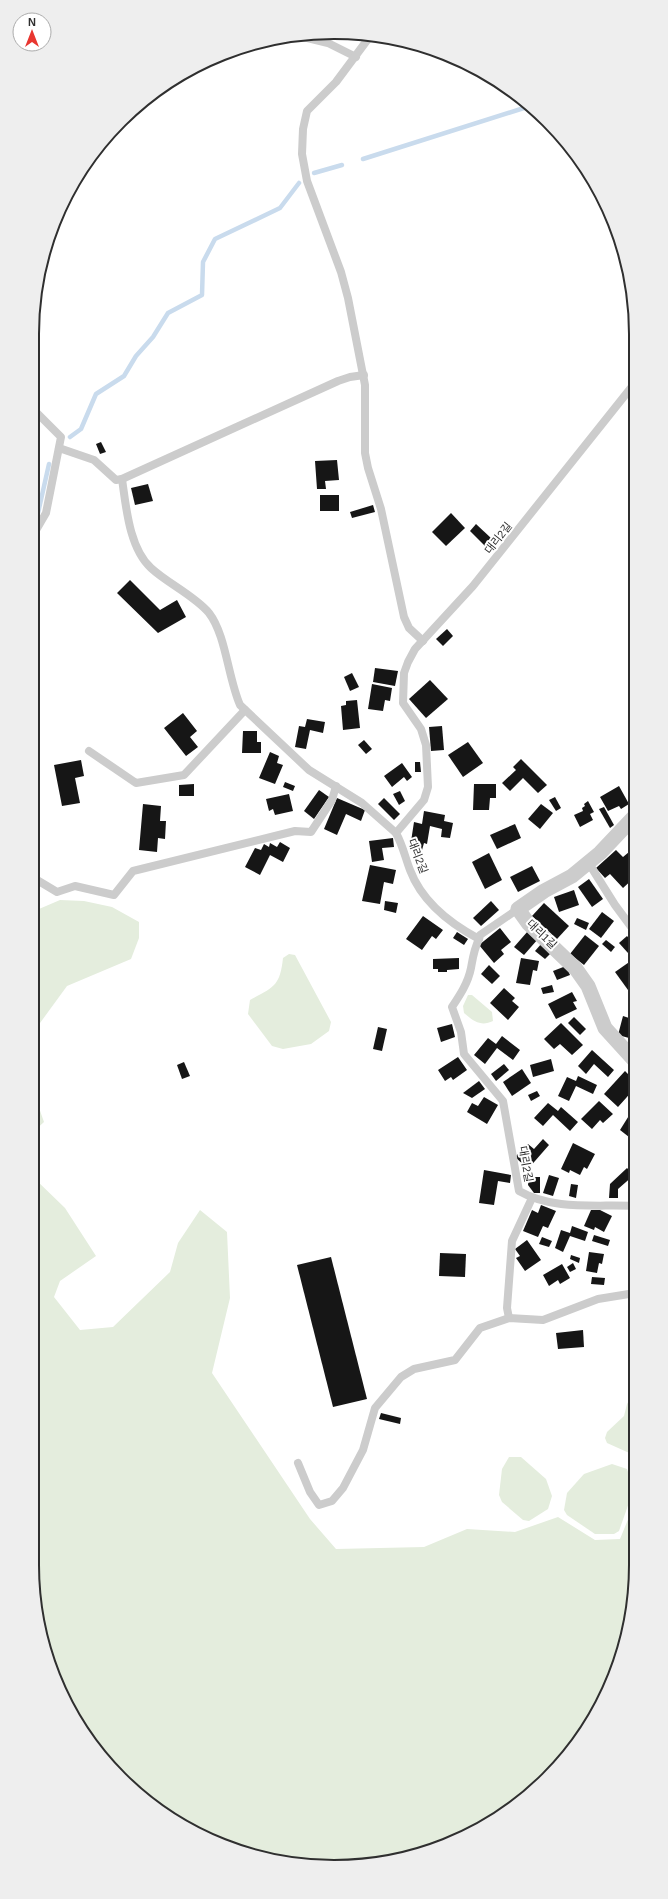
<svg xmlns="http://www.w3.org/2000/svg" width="668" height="1899" viewBox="0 0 668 1899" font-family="Arial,'Noto Sans KR',sans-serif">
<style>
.green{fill:#e4eddd}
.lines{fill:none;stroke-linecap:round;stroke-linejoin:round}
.stream{stroke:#c9dbed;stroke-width:4.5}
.building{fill:#161616}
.service{stroke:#ccc;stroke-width:8}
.minor{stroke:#ccc;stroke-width:15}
.labels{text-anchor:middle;stroke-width:4;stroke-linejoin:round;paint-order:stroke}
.street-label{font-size:11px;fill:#2f2f2f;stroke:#fff}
.rim{fill:none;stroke:#2f2f2f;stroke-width:2}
</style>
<rect width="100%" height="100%" fill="#fff"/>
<g class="green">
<path d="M60,900L84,901L112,907L139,922V938L131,959L67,986L32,1034V912Z"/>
<path d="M289,954L295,955L331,1022L329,1031L311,1044L283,1049L272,1046L248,1014L250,1000C274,987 280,986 283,958Z"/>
<path d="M468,995H472L492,1012L493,1021C481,1027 473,1021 464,1013L463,1006Z"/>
<path d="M32,1088L44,1122L32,1133Z"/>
<path d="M32,1176L65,1208L96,1256L60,1281L54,1297L80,1330L113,1327L170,1272L178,1243L200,1210L227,1232L230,1298L212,1373L310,1519L336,1549L424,1547L467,1529L515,1532L558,1517L595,1540L620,1539L636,1500V1565L626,1643L585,1733L548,1778L502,1816L412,1857L354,1866L295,1864L200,1836L150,1805L107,1764L55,1680L38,1624L32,1565Z"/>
<path d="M636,1393V1456L607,1443L605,1438L607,1432L624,1416L627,1404L633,1394Z"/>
<path d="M509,1457H521L546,1479L552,1496L548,1509L529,1521L523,1520L502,1502L499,1495L502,1469Z"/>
<path d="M612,1464L627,1469L631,1481V1497L619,1531L614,1534H595L567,1515L564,1510L567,1493L584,1474Z"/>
</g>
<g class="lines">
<g class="stream">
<path d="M363,159L527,107"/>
<path d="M314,173L342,165"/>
<path d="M70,437L81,429L96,394L124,376L136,356L153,337L168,313L202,295L203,262L215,239L280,208L299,183"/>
<path d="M32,524L38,513L49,464"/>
</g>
</g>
<g class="building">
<path d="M101,442L106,452L100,454L96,444Z"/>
<path d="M337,460L339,480L325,481L326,489H317L315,461Z"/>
<path d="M148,484L153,501L135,505L131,488Z"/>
<rect x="320" y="495" width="19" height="16"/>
<path d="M373,505L375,512L352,518L350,512Z"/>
<path d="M451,513L465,528L446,546L432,532Z"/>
<path d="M476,524L492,539L485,546L470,531Z"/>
<path d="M130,580L160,610L177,600L186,617L158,633L117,593Z"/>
<path d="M447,629L453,636L443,646L436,639Z"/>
<path d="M375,668L398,671L395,686L373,682Z"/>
<path d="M352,673L359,687L350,691L344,677Z"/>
<path d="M430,680L448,699L426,718L409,699Z"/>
<path d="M372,684L392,688L390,701L385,700L383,711L368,709Z"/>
<path d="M357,700L360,728L343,730L341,706L346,705V701Z"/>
<path d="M183,713L197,731L190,737L198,747L186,756L164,728Z"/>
<path d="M307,719L325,722L323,733L310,730L306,749L295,747L299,726L305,727Z"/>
<path d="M442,726L444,750L431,751L429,727Z"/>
<path d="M243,731H257V742H261V753H242Z"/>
<path d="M364,740L372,749L366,754L358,745Z"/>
<path d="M468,742L483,763L463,777L448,755Z"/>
<path d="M270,752L279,756L277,763L283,765L275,784L259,778Z"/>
<path d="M521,759L547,785L538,793L523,778L510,791L502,783L516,770L513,767Z"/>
<path d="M81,760L84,776L75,778L80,803L62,806L54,765Z"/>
<path d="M415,762H420L421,772H415Z"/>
<path d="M402,763L412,777L407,781L404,777L392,787L384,776Z"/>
<path d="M285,782L295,786L293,791L283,787Z"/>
<path d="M194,784V796H179V785Z"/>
<path d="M474,784H496V798H490L489,810H473Z"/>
<path d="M619,786L629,804L621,809L619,806L608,811L600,797Z"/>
<path d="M319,790L329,797L314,819L304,811Z"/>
<path d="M400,791L405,801L399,805L393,794Z"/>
<path d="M289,794L293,811L275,815L273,809L269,811L266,799Z"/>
<path d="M555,797L561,808L556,811L549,800Z"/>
<path d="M337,798L365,810L361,821L346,814L337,835L324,829Z"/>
<path d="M384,798L400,814L394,820L378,804Z"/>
<path d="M588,801L594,812L590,814L593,820L580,827L574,815L583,811L582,808L585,806L584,804Z"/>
<path d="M143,804L161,806L160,821H166L165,839L158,838L157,852L139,850Z"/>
<path d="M541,804L553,813L540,829L528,819Z"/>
<path d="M604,807L614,825L610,828L599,809Z"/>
<path d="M424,811L445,815L444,821L453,823L450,838L441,837L442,829L430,826L427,844L424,843L422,850L410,848L414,822L422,824Z"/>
<path d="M515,824L521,838L497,849L490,835Z"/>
<path d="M393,838L394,847L382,848L384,860L372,862L369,841Z"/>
<path d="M280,842L290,848L283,862L270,855L260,875L245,867L255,848L261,850L264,844L269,847L270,843L277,847Z"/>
<path d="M635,847V877L623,888L610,874L605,878L596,868L616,850L623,857Z"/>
<path d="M489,853L502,880L485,889L472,862Z"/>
<path d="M370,865L396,870L393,884L384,882L380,904L362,901Z"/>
<path d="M532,866L540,881L518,892L510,877Z"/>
<path d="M589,879L603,899L592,907L578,887Z"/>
<path d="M574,890L579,905L559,912L554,897Z"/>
<path d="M385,901L398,903L396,913L384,910Z"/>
<path d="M491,901L499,910L481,926L473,918Z"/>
<path d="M544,903L569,926L557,939L532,916Z"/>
<path d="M602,912L614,921L601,938L589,929Z"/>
<path d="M423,916L443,930L436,939L432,936L422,950L406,939Z"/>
<path d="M577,918L589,923L586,930L574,924Z"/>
<path d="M500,928L511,942L501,950L504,954L494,963L479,945Z"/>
<path d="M528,931L538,939L524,955L514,947Z"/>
<path d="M457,932L468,939L464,945L453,938Z"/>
<path d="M585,935L599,946L584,965L570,954Z"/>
<path d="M627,936L635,945L628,953L619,943Z"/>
<path d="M606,940L615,947L611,952L602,944Z"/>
<path d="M542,943L552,952L545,959L535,951Z"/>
<path d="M459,958V969L447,970V972H438V969H433V959Z"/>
<path d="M521,958L539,961L537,971L533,970L530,985L516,983Z"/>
<path d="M635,958V985L628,990L615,972Z"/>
<path d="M489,965L500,976L492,984L481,974Z"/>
<path d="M566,966L570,975L557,980L553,971Z"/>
<path d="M552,985L554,992L543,994L541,988Z"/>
<path d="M504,988L515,998L512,1001L519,1007L508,1020L490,1003Z"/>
<path d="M572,992L577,1001L573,1002L577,1009L556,1019L548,1004Z"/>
<path d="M634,1012L635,1025L632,1024L629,1038L618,1035L623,1016L632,1019Z"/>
<path d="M574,1017L586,1029L580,1035L568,1023Z"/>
<path d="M561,1023L583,1045L572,1055L560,1044L554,1049L544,1039Z"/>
<path d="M452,1024L455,1037L441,1042L437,1028Z"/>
<path d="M378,1027L387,1029L382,1051L373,1049Z"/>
<path d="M502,1036L520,1050L513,1060L497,1048L485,1064L474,1055L488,1038L496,1044Z"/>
<path d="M592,1050L614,1070L608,1077L594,1064L586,1074L578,1066Z"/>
<path d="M458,1057L467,1070L453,1080L451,1077L445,1081L438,1070Z"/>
<path d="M551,1059L554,1071L533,1077L530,1065Z"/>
<path d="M184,1062L190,1076L182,1079L177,1065Z"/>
<path d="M504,1064L509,1070L496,1081L491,1074Z"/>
<path d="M522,1069L531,1083L512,1096L503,1082Z"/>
<path d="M625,1071L635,1081L631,1085L635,1088L618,1107L604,1094Z"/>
<path d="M578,1076L597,1085L593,1094L576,1086L569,1101L558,1096L567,1077L576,1081Z"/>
<path d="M479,1081L485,1089L472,1098L463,1093Z"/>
<path d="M537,1091L540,1096L531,1101L528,1095Z"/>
<path d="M484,1097L498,1105L487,1124L467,1112L472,1103L478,1106Z"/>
<path d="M599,1101L613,1114L603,1123L600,1120L592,1129L581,1119Z"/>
<path d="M548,1103L558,1111L561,1107L578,1122L570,1131L553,1115L543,1126L534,1118Z"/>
<path d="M635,1106V1127L629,1137L620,1130Z"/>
<path d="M543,1139L549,1145L528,1169L515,1157L528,1144L534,1149Z"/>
<path d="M573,1143L595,1154L587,1169L584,1167L580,1175L570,1170L569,1173L561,1169Z"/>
<path d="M627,1168L634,1175L618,1189V1198H609L610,1184Z"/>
<path d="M484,1170L511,1175L510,1183L498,1181L494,1205L479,1203Z"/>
<path d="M549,1175L559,1178L553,1196L543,1193Z"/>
<path d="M529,1177H540V1193H534L528,1185Z"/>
<path d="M571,1184L578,1185L576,1198L569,1196Z"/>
<path d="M541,1205L556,1211L548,1228L543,1226L538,1237L523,1231L532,1210L538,1213Z"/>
<path d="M591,1210H600L612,1216L604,1232L595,1227L594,1230L584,1226Z"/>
<path d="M572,1226L588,1232L585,1241L570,1236L563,1252L555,1248L561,1230L570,1233Z"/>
<path d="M594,1235L610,1240L608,1246L592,1241Z"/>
<path d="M542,1237L552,1241L549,1247L539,1244Z"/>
<path d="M527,1240L541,1260L525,1271L516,1258L520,1256L515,1249Z"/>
<path d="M589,1252L604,1254L602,1264L599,1263L597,1273L586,1271Z"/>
<path d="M440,1253L466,1254L465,1277L439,1276Z"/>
<path d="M571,1255L580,1258L579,1263L570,1259Z"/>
<path d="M331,1257L367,1399L333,1407L297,1265Z"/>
<path d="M573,1263L576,1269L570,1272L567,1267Z"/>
<path d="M562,1264L570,1278L560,1284L558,1280L549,1286L543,1275Z"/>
<path d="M592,1277L605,1278L604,1285L591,1284Z"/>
<path d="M583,1330L584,1347L558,1349L556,1333Z"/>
<path d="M381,1413L401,1418L400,1424L379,1419Z"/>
</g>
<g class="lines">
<g class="service">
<path d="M295,35L328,43L356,57"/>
<path d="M371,35L336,82L307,111L303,129L302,154L307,181L341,272L348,298L365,385V453L368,468L381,509L404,617L409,628L423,641"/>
<path d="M634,384L473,586L415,649L408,662L404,673L403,703L421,729L426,745L428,787L424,800L396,833C403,846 405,857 410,870C422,902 449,923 479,939C474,949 473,957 471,968C468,983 460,995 452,1007L461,1032L464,1054L503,1101L519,1191C554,1211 597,1204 635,1206"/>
<path d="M32,408L61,437L46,513L32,537"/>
<path d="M59,448L94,460L116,480L122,479L338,381L350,377L364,375"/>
<path d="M122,479C126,506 129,548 151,568C167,583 195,596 209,613C226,635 228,678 240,705L309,770L362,803L396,833"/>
<path d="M89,751L136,783L184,775L245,710"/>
<path d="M588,862L615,905L635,932"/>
<path d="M32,877L57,892L75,886L114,895L133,871L295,831L311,832L332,800L336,786"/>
<path d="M479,939L480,935L518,909"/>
<path d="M509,1318L507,1308L512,1241L532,1198"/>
<path d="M298,1463L310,1492L319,1505L332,1501L343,1488L363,1450L375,1408L401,1377L414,1369L455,1360L480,1328L509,1318L543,1320L598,1299L635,1293"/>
</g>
<path class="minor" d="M634,817L600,853L572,876L544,891L518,909L528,923L576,969L588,986L605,1028L635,1061"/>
</g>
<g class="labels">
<g class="street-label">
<text transform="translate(498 538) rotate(-52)" y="4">대리2길</text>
<text transform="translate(418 856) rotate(69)" y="4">대리2길</text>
<text transform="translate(542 934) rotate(44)" y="4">대리1길</text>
<text transform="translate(526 1164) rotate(80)" y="4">대리2길</text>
</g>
</g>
<path d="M0 0H668V1899H0ZM334 39H334A295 295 0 0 1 629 334V1565A295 295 0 0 1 334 1860H334A295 295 0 0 1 39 1565V334A295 295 0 0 1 334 39Z" fill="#eee" fill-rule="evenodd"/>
<path class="rim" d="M334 39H334A295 295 0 0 1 629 334V1565A295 295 0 0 1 334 1860H334A295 295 0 0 1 39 1565V334A295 295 0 0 1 334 39Z"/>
<g transform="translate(32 32)"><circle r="19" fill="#ffffff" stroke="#acacac"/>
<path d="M0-3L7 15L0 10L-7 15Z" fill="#e83630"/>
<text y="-6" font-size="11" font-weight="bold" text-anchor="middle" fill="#2f2f2f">N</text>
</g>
</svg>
